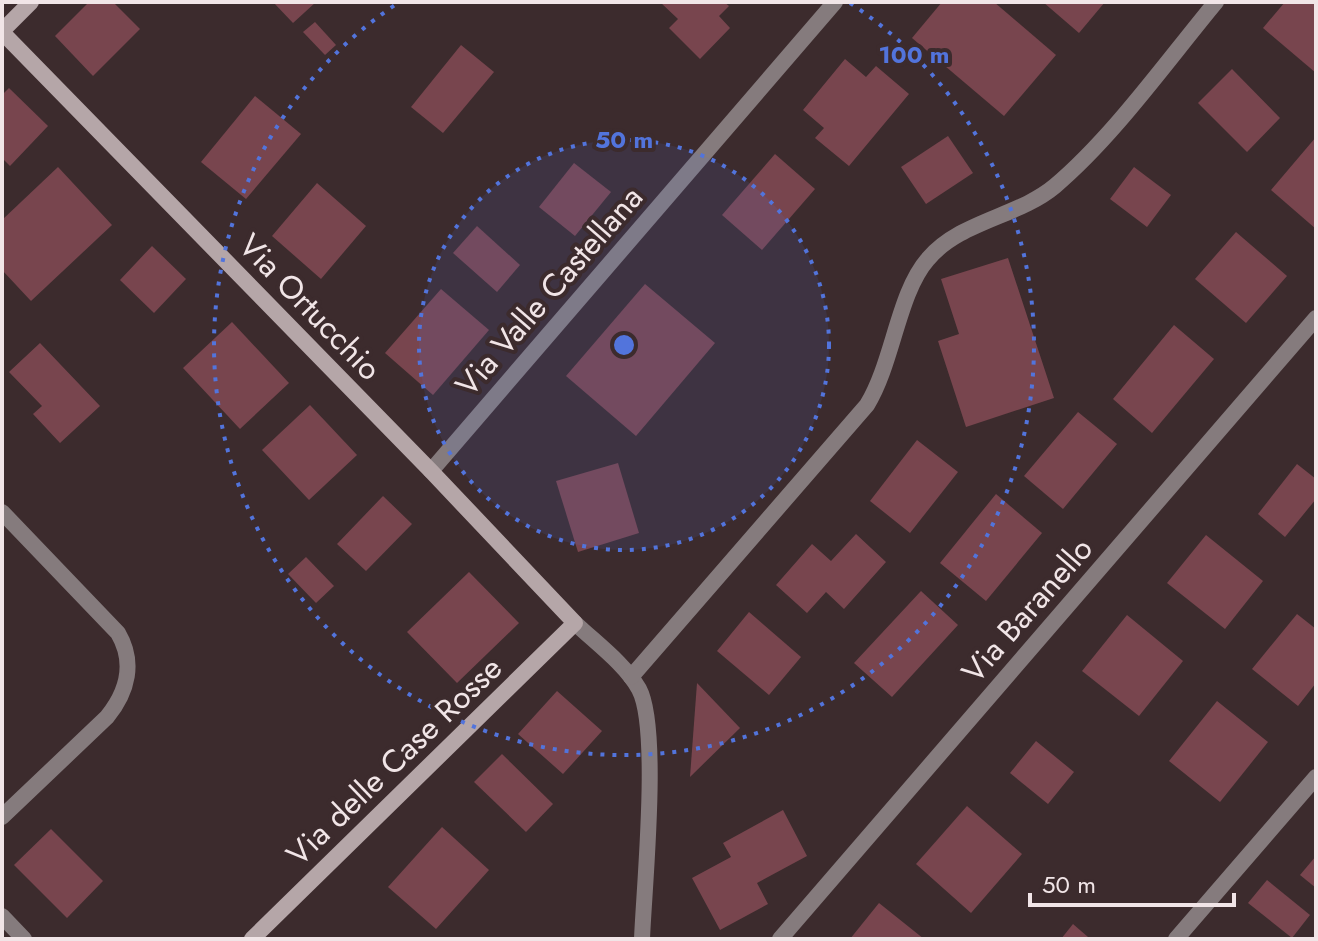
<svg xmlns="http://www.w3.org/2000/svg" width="1318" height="941" viewBox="0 0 1318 941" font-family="Jost,sans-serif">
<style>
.building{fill:#78454e}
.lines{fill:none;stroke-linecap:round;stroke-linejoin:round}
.street{stroke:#857b7d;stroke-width:16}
.secondary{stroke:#b5a6a8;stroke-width:16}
.ring{fill:none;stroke:#5274dc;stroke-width:4;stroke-dasharray:4 8}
.labels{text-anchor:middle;stroke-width:8;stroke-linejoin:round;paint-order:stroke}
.street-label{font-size:32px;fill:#f1e5e7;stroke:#3c2b2d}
.centre{fill:#5274dc;stroke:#3c2b2d;stroke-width:4}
.ring-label{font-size:24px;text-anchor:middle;font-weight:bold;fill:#5274dc;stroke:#3c2b2d;stroke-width:8;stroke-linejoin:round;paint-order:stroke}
</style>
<rect width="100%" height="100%" fill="#3c2b2d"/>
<g class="building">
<path d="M89,2H113L140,29L93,76L55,36Z"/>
<path d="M273,2H316L293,23Z"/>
<path d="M660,2H724L729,6L719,16L730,28L700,59L669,28L678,19Z"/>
<path d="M942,2H994L1056,55L1004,116L912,38Z"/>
<path d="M1043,2H1105L1079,33Z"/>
<path d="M1285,2H1316V73L1263,28Z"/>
<path d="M315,22L336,45L325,55L303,32Z"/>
<path d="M461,45L494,72L443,133L411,107Z"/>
<path d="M845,59L866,77L876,66L909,94L849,166L815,138L824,128L803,110Z"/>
<path d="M1232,69L1280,118L1247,152L1198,103Z"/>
<path d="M9,88L48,126L10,166L2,158V95Z"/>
<path d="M255,96L301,134L246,199L201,162Z"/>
<path d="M948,136L973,173L926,204L901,167Z"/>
<path d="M1316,137V229L1271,190Z"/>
<path d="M775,154L815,189L762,250L722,215Z"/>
<path d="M574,163L611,192L575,236L539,207Z"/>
<path d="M58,167L112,225L31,301L2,270V220Z"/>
<path d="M1134,167L1171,195L1147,227L1110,199Z"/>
<path d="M317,183L366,226L321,279L272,236Z"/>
<path d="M477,226L520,265L497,292L453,253Z"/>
<path d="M1236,232L1287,276L1246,323L1195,279Z"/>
<path d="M152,246L186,279L154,313L120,280Z"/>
<path d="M1008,258L1054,398L966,427L938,341L959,334L941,279Z"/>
<path d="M645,284L715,343L636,436L566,376Z"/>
<path d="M441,289L489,330L433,395L385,353Z"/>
<path d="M232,322L289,383L240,429L183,368Z"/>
<path d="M1174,325L1214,359L1152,433L1113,399Z"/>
<path d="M40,343L100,406L60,443L33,414L42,406L9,372Z"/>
<path d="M310,405L357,455L309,500L262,450Z"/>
<path d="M1078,412L1117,444L1063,509L1024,476Z"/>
<path d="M917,440L958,472L910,533L870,501Z"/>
<path d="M618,463L639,533L578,552L556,481Z"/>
<path d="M1297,464L1316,479V499L1285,537L1258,514Z"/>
<path d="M996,494L1042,533L986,601L940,563Z"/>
<path d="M383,496L412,524L366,571L337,544Z"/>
<path d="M856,534L886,562L844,609L826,592L807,613L776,585L812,544L831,561Z"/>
<path d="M1206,535L1263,581L1225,629L1167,583Z"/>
<path d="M306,557L334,586L316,603L288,574Z"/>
<path d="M469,572L519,623L457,683L407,632Z"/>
<path d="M921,591L958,625L892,697L854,663Z"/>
<path d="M749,612L801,657L769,695L717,651Z"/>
<path d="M1297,614L1316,629V683L1298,706L1252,669Z"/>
<path d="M1127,615L1183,661L1139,716L1082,671Z"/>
<path d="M697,683L740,728L690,777Z"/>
<path d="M557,691L602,731L563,774L518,734Z"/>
<path d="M1217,701L1268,742L1220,802L1169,761Z"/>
<path d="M1036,741L1074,772L1048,804L1010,773Z"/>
<path d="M502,754L553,804L526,832L474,782Z"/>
<path d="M967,806L1022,854L971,913L916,864Z"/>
<path d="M783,810L807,856L757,883L768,904L720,930L692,878L731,857L723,843Z"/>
<path d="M442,827L489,870L436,929L388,887Z"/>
<path d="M51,829L103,881L67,918L14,865Z"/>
<path d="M1316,856V888L1300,875Z"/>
<path d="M1267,880L1310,915L1292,938L1248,903Z"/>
<path d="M879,903L924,939H850Z"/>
<path d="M1073,924L1088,937L1086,939H1061Z"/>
</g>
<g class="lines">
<g class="street">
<path d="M431,471L835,2"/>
<path d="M2,512L118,633C135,662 128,691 107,717L2,817"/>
<path d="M575,623C596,643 625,664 639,689C660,728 644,887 642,939"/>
<path d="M631,677L867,405C893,363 898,293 928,259C960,221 1018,217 1055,186C1113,137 1167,61 1216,2"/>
<path d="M2,916L24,939"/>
<path d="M780,939L1316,318"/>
<path d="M1176,939L1316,777"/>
</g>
<g class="secondary">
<path d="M2,31L31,2"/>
<path d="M2,32L431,471L575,623L252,939"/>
</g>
</g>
<circle cx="624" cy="345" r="205" fill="#5274dc" fill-opacity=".12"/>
<g class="ring">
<circle cx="624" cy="345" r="205"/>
<path d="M850 3A410 410 0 1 1 398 3"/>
</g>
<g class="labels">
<g class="street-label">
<text transform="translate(549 291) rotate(-49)" y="11">Via Valle Castellana</text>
<text transform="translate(310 307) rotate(46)" y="11">Via Ortucchio</text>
<text transform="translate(1027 610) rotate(-49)" y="11">Via Baranello</text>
<text transform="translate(394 761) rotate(-44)" y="11">Via delle Case Rosse</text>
</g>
</g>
<circle cx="624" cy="345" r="12" class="centre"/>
<g class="ring-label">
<text x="914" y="63">100 m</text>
<text x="624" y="148">50 m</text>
</g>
<rect width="1318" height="941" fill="none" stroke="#f1e5e7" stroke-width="8"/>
<path d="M1030 893v12h204v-12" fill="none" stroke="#f1e5e7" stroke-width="4"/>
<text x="1042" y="893" font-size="24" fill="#f1e5e7" stroke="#3c2b2d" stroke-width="6" paint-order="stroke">50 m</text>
</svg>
